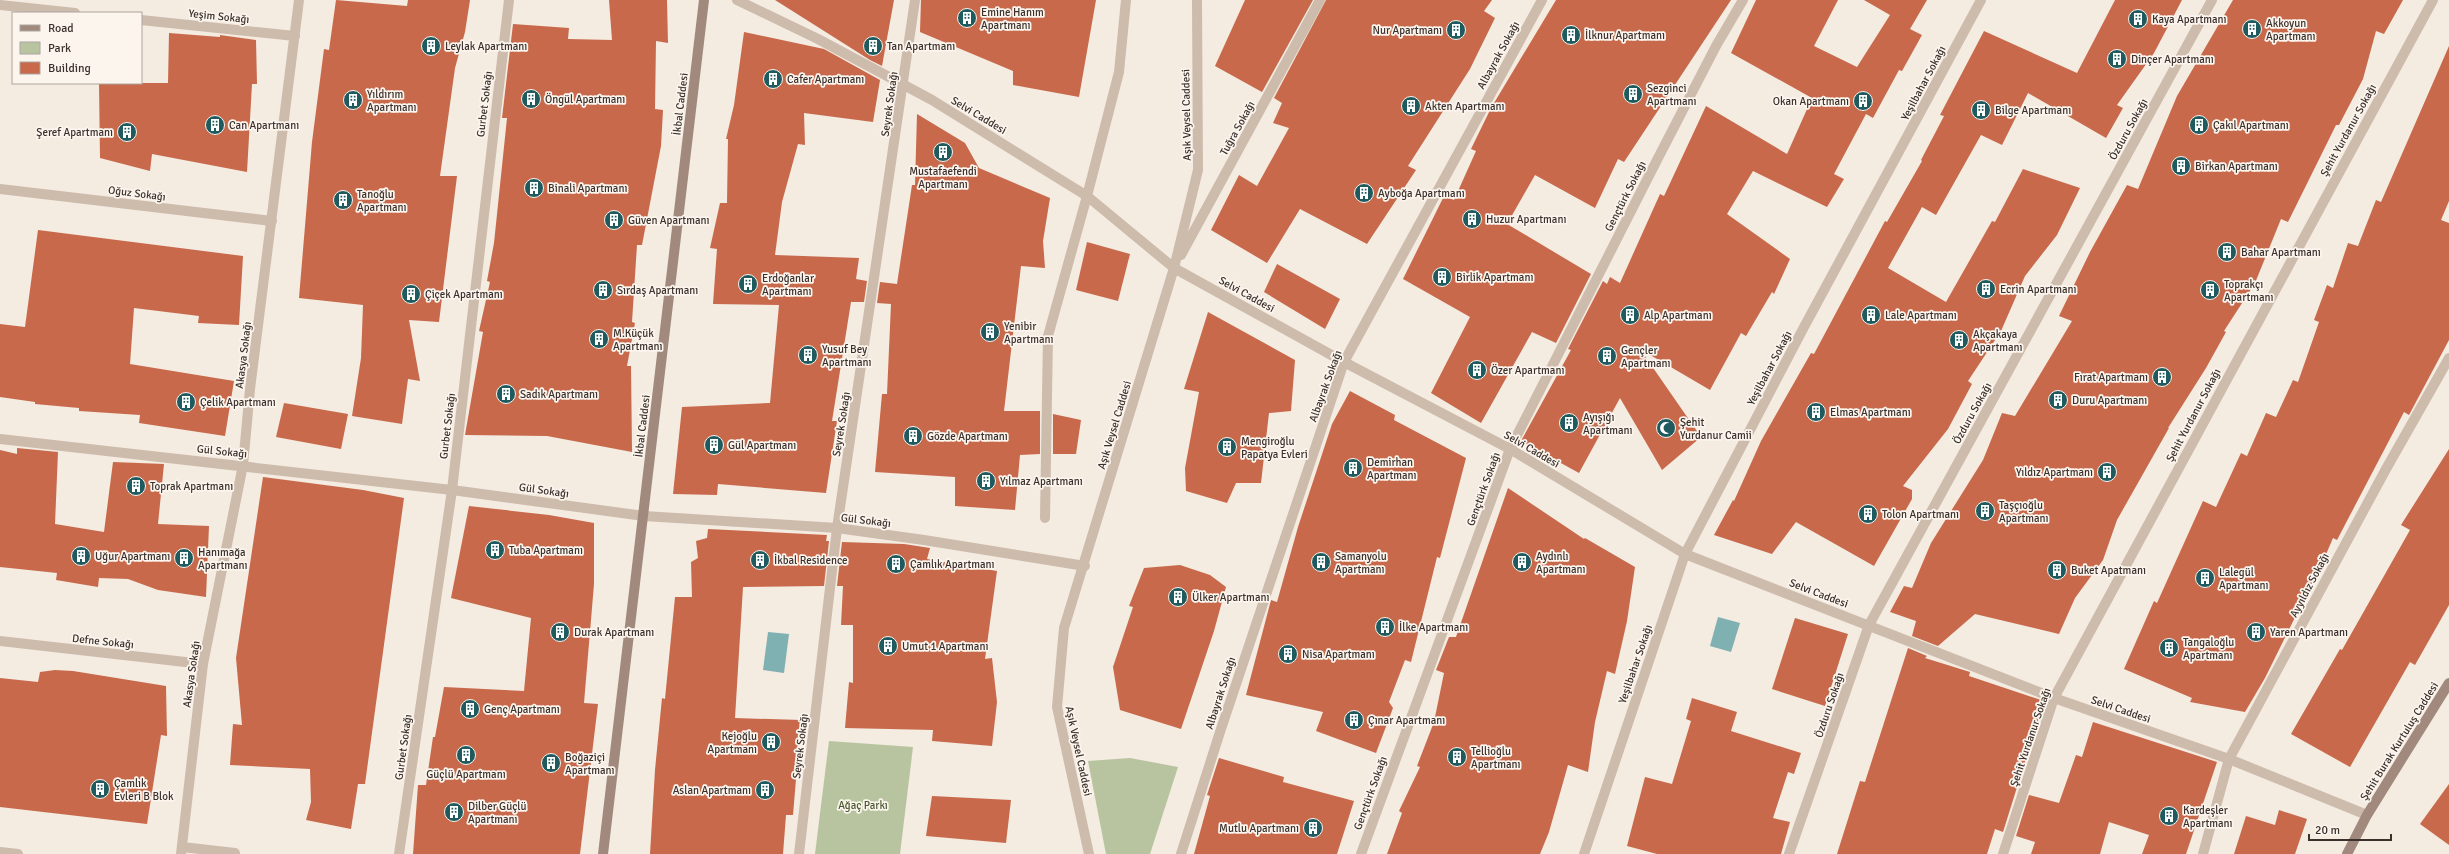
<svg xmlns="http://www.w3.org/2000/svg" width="2449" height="854" viewBox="0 0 2449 854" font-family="Signika,sans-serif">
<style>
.green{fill:#b8c4a0}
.water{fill:#7fb0b2}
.building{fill:#c8694b}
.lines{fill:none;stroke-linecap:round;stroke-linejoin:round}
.street{stroke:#cdbbac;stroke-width:10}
.secondary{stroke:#a18a7d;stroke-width:10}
.labels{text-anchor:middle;stroke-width:3.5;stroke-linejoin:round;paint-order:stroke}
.poi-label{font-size:11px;fill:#3b302b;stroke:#fbf5ee;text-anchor:start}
.street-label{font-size:11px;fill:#3b302b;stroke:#fbf5ee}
.park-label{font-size:11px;fill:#4a5a2e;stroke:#fbf5ee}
</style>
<rect width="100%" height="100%" fill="#f4ebe1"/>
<g class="green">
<path d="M829,741L913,747L900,854H815Z"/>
<path d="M1130,758L1178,767L1150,854H1106L1088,761Z"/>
</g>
<g class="water">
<path d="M1718,617L1740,623L1731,652L1710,646Z"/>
<path d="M768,632L789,634L784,673L763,670Z"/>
</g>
<g class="building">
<path d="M336,0L407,6L408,0H470L465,32L455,68L440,176H457L439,322L409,320L420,381L408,379L402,424L352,416L361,358L363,305L299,298L312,142L324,49L329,50Z"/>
<path d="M609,0H667L668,43L656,41L655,109L663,110L661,146L642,245H637L632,322L635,323L627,366H631L632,452L547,436L465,435L483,332L479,331L490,282L487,281L494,243L507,118H502L513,24L569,28L568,39L612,40Z"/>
<path d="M775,0H894L882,66L870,60Z"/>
<path d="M921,0H1096L1079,97L1013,85V71L920,32Z"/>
<path d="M1245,0H1313L1262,92L1215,66Z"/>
<path d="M1326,0H1492L1484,11L1495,18L1470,69L1408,166L1416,170L1367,244L1300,209L1267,263L1211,230L1239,175L1257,186L1289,128L1273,123L1282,103L1274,98Z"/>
<path d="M1556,0H1731L1624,162L1618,159L1595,208L1535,175L1507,224L1591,274L1556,343L1532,332L1481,423L1431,393L1470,317L1403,279L1444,196L1454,200L1476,151L1471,149L1491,108Z"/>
<path d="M1756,0H1838L1814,46L1857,67L1890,15L1864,0H1927L1910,29L1922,35L1902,71L1899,70L1873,118L1866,114L1834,174L1844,179L1827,207L1753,171L1727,214L1790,259L1774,294L1772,292L1746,336L1741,333L1710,390L1640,349L1701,437L1662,470L1620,398L1579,473L1521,441L1571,350L1568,349L1603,281L1607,284L1610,277L1620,283L1660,194L1664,196L1706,106L1787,154L1812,98L1731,53Z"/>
<path d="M2115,0H2182L2154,53L2117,105L2123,108L2106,138L2028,93L2002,145L1981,135L1936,215L1922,207L1888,268L1946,302L1992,221L1995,222L2023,169L2080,188L2057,235L2025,276L2001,331L1968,381L1972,384L1948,429L1903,486L1912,490V499L1874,566L1796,522L1772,554L1714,535L1733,500L1734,501L1761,441L1811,353L1814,354L1885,221L1887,222L1922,161L1921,160L1944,116L1940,115L1984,31L2077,73Z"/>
<path d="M2233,0H2403L2384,34L2376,31L2363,79L2339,125H2336L2288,222L2281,219L2255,283L2224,331L2226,332L2206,368L2168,428H2169L2117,520L2103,560L2075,598L2059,634L1975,614L1938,646L1912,636L1916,621L1890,612L1904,586L1912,588L1931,543L1983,460L2002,413L2015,416L2072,321L2059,316L2090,252L2127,185L2138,189L2177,96Z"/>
<path d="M744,32L824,49L880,80L873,122L804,113L805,145L798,144L782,202L775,255L859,258L856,279L867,281L864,302H851L832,421H837L826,493L718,484L717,495L673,494L682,407L770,403L779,305L713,304L717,249L710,248L720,203H727L728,139H726L734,105Z"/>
<path d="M169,33L220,37V35L256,40L257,84H252L247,172L152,154L150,171L100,158L99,83H168Z"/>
<path d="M2449,46V201L2441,220L2449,223V340L2409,415L2404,412L2337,540L2333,538L2312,587H2310L2265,678L2245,712L2190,702L2192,698L2124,669L2154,601L2157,603L2203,501L2216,507L2241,453L2247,456L2266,413L2276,417L2293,380L2298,382L2319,322L2314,320L2327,285L2333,288L2348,243L2358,246L2376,200L2381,202Z"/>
<path d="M917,114L965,143L979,168L1050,198L1043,241L1045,268L1021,266L1004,411H1040V454L1020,455L1015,510L955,506V477L875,472L882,394H887L891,304L877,303L880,282L897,284L912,185H915Z"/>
<path d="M38,230L243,256L239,325L198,323L199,316L134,308L130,364L234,381L225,436L139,423L140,415L79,411V408L35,404V402L0,397V324L25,327Z"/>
<path d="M1087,242L1130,254L1118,301L1076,290Z"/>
<path d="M1277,264L1340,299L1325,329L1264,292Z"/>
<path d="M1208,312L1295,360L1291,411L1269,413L1261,483H1236L1227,503L1186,491L1185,468L1199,392L1184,389Z"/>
<path d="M1350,391L1395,415L1394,420L1466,458L1440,558L1437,557L1411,662L1405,660L1389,702L1393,708L1376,753L1316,731L1323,712L1246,695L1271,600L1277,602L1298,527L1332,424Z"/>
<path d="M284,403L348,414L341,449L276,437Z"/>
<path d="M1053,414L1081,420L1076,454H1053Z"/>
<path d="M17,448L58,452L55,524L104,532L113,462L164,464L158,524L209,526L206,597L158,590L128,579L99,578L98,587L56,580L57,573L0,567V450L17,454Z"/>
<path d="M2449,449V605L2415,665L2410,662L2350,767L2291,734L2340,649L2342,650L2410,530L2401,525Z"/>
<path d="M263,477L363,490L404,498L365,784H358L351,829L306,820L311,802L310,769L230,765L233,724L242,725L236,658Z"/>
<path d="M1508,488L1584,539L1585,538L1635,567L1627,621L1615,674L1607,671L1595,722L1588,772L1568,765L1549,832L1540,854H1387L1402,813L1399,811L1420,767L1417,766L1434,722L1444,673L1436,670L1449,637H1456Z"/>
<path d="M469,506L549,515L594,523V584L584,703L598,704L580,854H413L418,785H426L433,737H435L444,687L524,691L531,618L451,598Z"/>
<path d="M708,529L827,535L826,541H829L824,586L743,587L735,718L801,720L793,815H786L783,854H650L655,770L662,698L665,699L675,597H692L691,562L698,558L696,541L707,538Z"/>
<path d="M842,542L904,544L930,548L927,559L997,571L985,659L992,658L997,702L992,746L932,741L933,730L845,728L849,682L853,683V625H841L843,586H837Z"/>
<path d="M1180,565L1210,575L1226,587L1214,631L1181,729L1120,710L1113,667L1133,607L1129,606L1144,568Z"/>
<path d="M1795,618L1848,634L1825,706L1772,689Z"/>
<path d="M1908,648L1927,656L1925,658L1970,672L1969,676L2044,701L2003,832L1995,829L1987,854H1837L1860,781L1865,782Z"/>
<path d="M55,670L73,671L166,686L167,736L161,735L147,824L0,807V678L38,682L40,672Z"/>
<path d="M1692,698L1737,712L1731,731L1801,753L1794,774L1788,772L1773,818L1790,822L1781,854H1657L1627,846L1645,777L1672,784L1691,721L1686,719Z"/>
<path d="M2093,722L2217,762L2186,854H2142L2149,835L2109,822L2100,854H2031L2035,842L2016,836L2029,795L2059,803L2076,755L2082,757Z"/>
<path d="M1219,758L1284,777L1283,782L1354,801L1337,854H1194L1210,796L1207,795Z"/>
<path d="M2449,784V845L2420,824Z"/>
<path d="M932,796L1011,800L1006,843L926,836Z"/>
<path d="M2279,810L2307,819L2295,854H2234L2246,816L2275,825Z"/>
</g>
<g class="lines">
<g class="street">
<path d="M737,0L818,39L932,100L1087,196L1174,268L1344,362L1510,449L1685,554L2054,698L2229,759L2367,815"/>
<path d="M0,5L75,13"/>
<path d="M141,20L295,36"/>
<path d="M0,189L272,221"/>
<path d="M1181,255L1320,0"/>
<path d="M0,439L452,490L644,516L837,528L924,540L1085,566"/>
<path d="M1045,518L1048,336L1087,196L1119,72L1126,0"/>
<path d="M0,641L203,664"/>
<path d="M182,847L235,853"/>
<path d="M0,852L18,854"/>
<path d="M181,854L203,664L243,465L250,389L299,0"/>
<path d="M399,854L452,490L509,0"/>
<path d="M799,854L837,528L915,0"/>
<path d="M1089,854L1057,707L1064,628L1174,268L1198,170L1197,0"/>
<path d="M1181,854L1220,732L1344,362L1542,0"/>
<path d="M1361,854L1510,449L1657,160L1716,46L1743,0"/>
<path d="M1584,854L1685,554L1804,327L1981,0"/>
<path d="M1789,854L1869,625L2212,0"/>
<path d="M2003,854L2054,698L2433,0"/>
<path d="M2203,854L2229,759L2386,469L2449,358"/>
</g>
<g class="secondary">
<path d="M603,854L704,0"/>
<path d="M2347,854L2367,815L2449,683"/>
</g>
</g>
<defs>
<g id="building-disc" transform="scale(1)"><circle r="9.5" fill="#1f5a5e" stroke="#fbf5ee"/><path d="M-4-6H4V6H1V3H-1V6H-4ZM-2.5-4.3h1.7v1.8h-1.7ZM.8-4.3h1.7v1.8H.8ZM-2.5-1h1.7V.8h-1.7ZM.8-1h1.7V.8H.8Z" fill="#fff"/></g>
<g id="mosque-disc" transform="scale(1)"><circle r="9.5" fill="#1f5a5e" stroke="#fbf5ee"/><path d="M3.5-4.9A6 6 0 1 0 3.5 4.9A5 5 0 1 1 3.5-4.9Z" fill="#fff"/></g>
</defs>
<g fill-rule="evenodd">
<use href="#building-disc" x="967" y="18"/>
<use href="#building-disc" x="2138" y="19"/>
<use href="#building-disc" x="2252" y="29"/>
<use href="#building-disc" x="1456" y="30"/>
<use href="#building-disc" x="1571" y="35"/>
<use href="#building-disc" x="431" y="46"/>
<use href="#building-disc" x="873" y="46"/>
<use href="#building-disc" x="2117" y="59"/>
<use href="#building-disc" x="773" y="79"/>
<use href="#building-disc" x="1633" y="94"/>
<use href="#building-disc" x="531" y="99"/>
<use href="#building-disc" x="353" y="100"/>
<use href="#building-disc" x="1863" y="101"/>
<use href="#building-disc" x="1411" y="106"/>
<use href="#building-disc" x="1981" y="110"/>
<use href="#building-disc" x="215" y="125"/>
<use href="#building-disc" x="2199" y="125"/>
<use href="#building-disc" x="127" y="132"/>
<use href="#building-disc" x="943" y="152"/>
<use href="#building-disc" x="2181" y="166"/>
<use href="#building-disc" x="534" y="188"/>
<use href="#building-disc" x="1364" y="193"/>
<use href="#building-disc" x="343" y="200"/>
<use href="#building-disc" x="1472" y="219"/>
<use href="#building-disc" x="614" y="220"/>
<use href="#building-disc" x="2227" y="252"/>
<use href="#building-disc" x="1442" y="277"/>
<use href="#building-disc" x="748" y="284"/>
<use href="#building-disc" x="1986" y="289"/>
<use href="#building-disc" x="603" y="290"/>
<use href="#building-disc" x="2210" y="290"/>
<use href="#building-disc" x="411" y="294"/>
<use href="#building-disc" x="1630" y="315"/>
<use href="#building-disc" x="1871" y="315"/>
<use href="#building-disc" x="990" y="332"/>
<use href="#building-disc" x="599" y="339"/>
<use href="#building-disc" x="1959" y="340"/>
<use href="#building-disc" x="808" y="355"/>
<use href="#building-disc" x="1607" y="356"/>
<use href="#building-disc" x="1477" y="370"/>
<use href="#building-disc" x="2162" y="377"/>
<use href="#building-disc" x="506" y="394"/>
<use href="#building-disc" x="2058" y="400"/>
<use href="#building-disc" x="186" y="402"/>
<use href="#building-disc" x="1816" y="412"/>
<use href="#building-disc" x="1569" y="423"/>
<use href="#mosque-disc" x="1666" y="428"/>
<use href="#building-disc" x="913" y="436"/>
<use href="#building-disc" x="714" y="445"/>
<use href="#building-disc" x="1227" y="447"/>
<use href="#building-disc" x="1353" y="468"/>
<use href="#building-disc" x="2107" y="472"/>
<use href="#building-disc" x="986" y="481"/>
<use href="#building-disc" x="136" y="486"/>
<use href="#building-disc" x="1985" y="511"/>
<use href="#building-disc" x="1868" y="514"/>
<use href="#building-disc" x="495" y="550"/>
<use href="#building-disc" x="81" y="556"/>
<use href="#building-disc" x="184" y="558"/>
<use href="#building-disc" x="760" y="560"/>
<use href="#building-disc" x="1321" y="562"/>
<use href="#building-disc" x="1522" y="562"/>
<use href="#building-disc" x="896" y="564"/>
<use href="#building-disc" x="2057" y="570"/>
<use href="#building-disc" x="2205" y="578"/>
<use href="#building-disc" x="1178" y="597"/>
<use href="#building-disc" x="1385" y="627"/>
<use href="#building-disc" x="560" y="632"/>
<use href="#building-disc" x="2256" y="632"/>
<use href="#building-disc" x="888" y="646"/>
<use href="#building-disc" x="2169" y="648"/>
<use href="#building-disc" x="1288" y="654"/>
<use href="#building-disc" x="470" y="709"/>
<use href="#building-disc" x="1354" y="720"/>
<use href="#building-disc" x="771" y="742"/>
<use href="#building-disc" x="466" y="755"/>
<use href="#building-disc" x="1457" y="757"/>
<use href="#building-disc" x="551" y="763"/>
<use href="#building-disc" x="100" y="789"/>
<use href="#building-disc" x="765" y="790"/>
<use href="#building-disc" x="454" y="812"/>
<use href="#building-disc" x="2169" y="816"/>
<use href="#building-disc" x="1313" y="828"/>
</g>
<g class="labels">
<g class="poi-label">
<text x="981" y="16">Emine Hanım<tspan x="981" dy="13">Apartmanı</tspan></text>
<text x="2152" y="23">Kaya Apartmanı</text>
<text x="2266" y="27">Akkoyun<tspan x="2266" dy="13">Apartmanı</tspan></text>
<text x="1442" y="34" text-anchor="end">Nur Apartmanı</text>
<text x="1585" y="39">İlknur Apartmanı</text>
<text x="445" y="50">Leylak Apartmanı</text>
<text x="887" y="50">Tan Apartmanı</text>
<text x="2131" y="63">Dinçer Apartmanı</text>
<text x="787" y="83">Cafer Apartmanı</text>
<text x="1647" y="92">Sezginci<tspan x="1647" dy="13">Apartmanı</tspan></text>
<text x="367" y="98">Yıldırım<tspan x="367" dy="13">Apartmanı</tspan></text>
<text x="545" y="103">Öngül Apartmanı</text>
<text x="1849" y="105" text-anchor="end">Okan Apartmanı</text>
<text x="1425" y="110">Akten Apartmanı</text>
<text x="1995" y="114">Bilge Apartmanı</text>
<text x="229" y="129">Can Apartmanı</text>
<text x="2213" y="129">Çakıl Apartmanı</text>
<text x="113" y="136" text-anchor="end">Şeref Apartmanı</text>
<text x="2195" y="170">Birkan Apartmanı</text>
<text x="943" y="175" text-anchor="middle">Mustafaefendi<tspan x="943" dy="13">Apartmanı</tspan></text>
<text x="548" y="192">Binali Apartmanı</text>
<text x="1378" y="197">Ayboğa Apartmanı</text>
<text x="357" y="198">Tanoğlu<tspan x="357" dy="13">Apartmanı</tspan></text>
<text x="1486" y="223">Huzur Apartmanı</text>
<text x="628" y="224">Güven Apartmanı</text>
<text x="2241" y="256">Bahar Apartmanı</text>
<text x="1456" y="281">Birlik Apartmanı</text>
<text x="762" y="282">Erdoğanlar<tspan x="762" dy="13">Apartmanı</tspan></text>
<text x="2224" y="288">Toprakçı<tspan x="2224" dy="13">Apartmanı</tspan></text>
<text x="2000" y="293">Ecrin Apartmanı</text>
<text x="617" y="294">Sırdaş Apartmanı</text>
<text x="425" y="298">Çiçek Apartmanı</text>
<text x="1644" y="319">Alp Apartmanı</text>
<text x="1885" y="319">Lale Apartmanı</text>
<text x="1004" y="330">Yenibir<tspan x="1004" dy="13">Apartmanı</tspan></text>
<text x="613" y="337">M.Küçük<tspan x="613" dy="13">Apartmanı</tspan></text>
<text x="1973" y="338">Akçakaya<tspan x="1973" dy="13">Apartmanı</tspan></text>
<text x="822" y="353">Yusuf Bey<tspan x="822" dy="13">Apartmanı</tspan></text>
<text x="1621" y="354">Gençler<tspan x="1621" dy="13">Apartmanı</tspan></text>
<text x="1491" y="374">Özer Apartmanı</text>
<text x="2148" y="381" text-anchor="end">Fırat Apartmanı</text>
<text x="520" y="398">Sadık Apartmanı</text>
<text x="2072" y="404">Duru Apartmanı</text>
<text x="200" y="406">Çelik Apartmanı</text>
<text x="1830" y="416">Elmas Apartmanı</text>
<text x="1583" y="421">Ayışığı<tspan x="1583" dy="13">Apartmanı</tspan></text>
<text x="1680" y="426">Şehit<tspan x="1680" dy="13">Yurdanur Camii</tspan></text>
<text x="927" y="440">Gözde Apartmanı</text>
<text x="1241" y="445">Mengiroğlu<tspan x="1241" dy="13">Papatya Evleri</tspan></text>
<text x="728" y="449">Gül Apartmanı</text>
<text x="1367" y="466">Demirhan<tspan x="1367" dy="13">Apartmanı</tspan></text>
<text x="2093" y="476" text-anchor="end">Yıldız Apartmanı</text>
<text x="1000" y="485">Yılmaz Apartmanı</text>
<text x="150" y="490">Toprak Apartmanı</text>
<text x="1999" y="509">Taşçıoğlu<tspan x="1999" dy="13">Apartmanı</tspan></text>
<text x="1882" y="518">Tolon Apartmanı</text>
<text x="509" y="554">Tuba Apartmanı</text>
<text x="198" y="556">Hanımağa<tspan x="198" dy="13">Apartmanı</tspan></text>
<text x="95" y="560">Uğur Apartmanı</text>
<text x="1335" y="560">Samanyolu<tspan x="1335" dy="13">Apartmanı</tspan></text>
<text x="1536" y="560">Aydınlı<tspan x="1536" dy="13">Apartmanı</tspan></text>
<text x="774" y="564">İkbal Residence</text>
<text x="910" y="568">Çamlık Apartmanı</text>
<text x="2071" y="574">Buket Apatmanı</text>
<text x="2219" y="576">Lalegül<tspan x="2219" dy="13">Apartmanı</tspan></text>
<text x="1192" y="601">Ülker Apartmanı</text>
<text x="1399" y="631">İlke Apartmanı</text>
<text x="574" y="636">Durak Apartmanı</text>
<text x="2270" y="636">Yaren Apartmanı</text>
<text x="2183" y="646">Tangaloğlu<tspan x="2183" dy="13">Apartmanı</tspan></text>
<text x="902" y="650">Umut 1 Apartmanı</text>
<text x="1302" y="658">Nisa Apartmanı</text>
<text x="484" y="713">Genç Apartmanı</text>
<text x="1368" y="724">Çınar Apartmanı</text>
<text x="757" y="740" text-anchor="end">Kejoğlu<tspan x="757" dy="13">Apartmanı</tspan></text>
<text x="1471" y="755">Tellioğlu<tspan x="1471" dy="13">Apartmanı</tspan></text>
<text x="565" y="761">Boğaziçi<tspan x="565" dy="13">Apartmanı</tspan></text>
<text x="466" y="778" text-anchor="middle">Güçlü Apartmanı</text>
<text x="114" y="787">Çamlık<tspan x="114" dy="13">Evleri B Blok</tspan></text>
<text x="751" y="794" text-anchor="end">Aslan Apartmanı</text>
<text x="468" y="810">Dilber Güçlü<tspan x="468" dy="13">Apartmanı</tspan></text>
<text x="2183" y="814">Kardeşler<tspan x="2183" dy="13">Apartmanı</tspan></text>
<text x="1299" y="832" text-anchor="end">Mutlu Apartmanı</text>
</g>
<g class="street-label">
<text transform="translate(219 16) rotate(6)" y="4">Yeşim Sokağı</text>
<text transform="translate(1498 55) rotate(-61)" y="4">Albayrak Sokağı</text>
<text transform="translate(1923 83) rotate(-62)" y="4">Yeşilbahar Sokağı</text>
<text transform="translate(484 104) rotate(-83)" y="4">Gurbet Sokağı</text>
<text transform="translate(680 104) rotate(-83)" y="4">İkbal Caddesi</text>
<text transform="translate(889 104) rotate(-82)" y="4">Seyrek Sokağı</text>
<text transform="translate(979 115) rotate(31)" y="4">Selvi Caddesi</text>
<text transform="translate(1186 115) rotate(-91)" y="4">Aşık Veysel Caddesi</text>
<text transform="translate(1237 128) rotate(-61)" y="4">Tuğra Sokağı</text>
<text transform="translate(2128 129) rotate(-61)" y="4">Özduru Sokağı</text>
<text transform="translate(2348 130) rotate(-61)" y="4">Şehit Yurdanur Sokağı</text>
<text transform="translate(137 193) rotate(7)" y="4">Oğuz Sokağı</text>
<text transform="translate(1625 196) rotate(-63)" y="4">Gençtürk Sokağı</text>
<text transform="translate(1247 294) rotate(29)" y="4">Selvi Caddesi</text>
<text transform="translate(243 355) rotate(-83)" y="4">Akasya Sokağı</text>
<text transform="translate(1769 368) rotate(-62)" y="4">Yeşilbahar Sokağı</text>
<text transform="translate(1325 386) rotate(-70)" y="4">Albayrak Sokağı</text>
<text transform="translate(1972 413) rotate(-61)" y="4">Özduru Sokağı</text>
<text transform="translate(2193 415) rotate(-62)" y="4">Şehit Yurdanur Sokağı</text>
<text transform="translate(841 424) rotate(-81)" y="4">Seyrek Sokağı</text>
<text transform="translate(1114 425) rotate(-73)" y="4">Aşık Veysel Caddesi</text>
<text transform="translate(447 426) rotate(-83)" y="4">Gurbet Sokağı</text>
<text transform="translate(642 426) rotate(-83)" y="4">İkbal Caddesi</text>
<text transform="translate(1532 449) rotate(30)" y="4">Selvi Caddesi</text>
<text transform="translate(222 451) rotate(6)" y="4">Gül Sokağı</text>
<text transform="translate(1483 489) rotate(-70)" y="4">Gençtürk Sokağı</text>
<text transform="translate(544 490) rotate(8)" y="4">Gül Sokağı</text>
<text transform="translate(866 520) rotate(7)" y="4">Gül Sokağı</text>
<text transform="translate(2309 585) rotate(-62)" y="4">Ayyıldız Sokağı</text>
<text transform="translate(1819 593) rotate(21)" y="4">Selvi Caddesi</text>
<text transform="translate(103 641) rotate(6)" y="4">Defne Sokağı</text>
<text transform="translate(1635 664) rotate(-71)" y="4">Yeşilbahar Sokağı</text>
<text transform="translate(191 674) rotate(-82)" y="4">Akasya Sokağı</text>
<text transform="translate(1220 693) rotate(-72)" y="4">Albayrak Sokağı</text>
<text transform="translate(1829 705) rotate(-71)" y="4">Özduru Sokağı</text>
<text transform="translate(2121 709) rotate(19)" y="4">Selvi Caddesi</text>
<text transform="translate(2030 737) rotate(-71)" y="4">Şehit Yurdanur Sokağı</text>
<text transform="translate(2399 741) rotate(-58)" y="4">Şehit Burak Kurtuluş Caddesi</text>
<text transform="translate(800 746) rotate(-83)" y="4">Seyrek Sokağı</text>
<text transform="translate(403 747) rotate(-82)" y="4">Gurbet Sokağı</text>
<text transform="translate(1079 751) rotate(78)" y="4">Aşık Veysel Caddesi</text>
<text transform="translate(1370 793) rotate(-70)" y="4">Gençtürk Sokağı</text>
</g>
<g class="park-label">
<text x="863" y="809">Ağaç Parkı</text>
</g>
</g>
<rect x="12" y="12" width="130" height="72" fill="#fbf5ee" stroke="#aea6a0"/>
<rect x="20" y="25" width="20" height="6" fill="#a18a7d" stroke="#aea6a0"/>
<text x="48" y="32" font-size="12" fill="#3b302b">Road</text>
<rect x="20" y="42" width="20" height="12" fill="#b8c4a0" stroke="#aea6a0"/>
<text x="48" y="52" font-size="12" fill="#3b302b">Park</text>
<rect x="20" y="62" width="20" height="12" fill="#c8694b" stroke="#aea6a0"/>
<text x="48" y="72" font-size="12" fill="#3b302b">Building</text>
<path d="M2309 834v6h82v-6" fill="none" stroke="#3b302b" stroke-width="2"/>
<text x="2315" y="834" font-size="12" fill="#3b302b" stroke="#fbf5ee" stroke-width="3" paint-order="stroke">20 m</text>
</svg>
